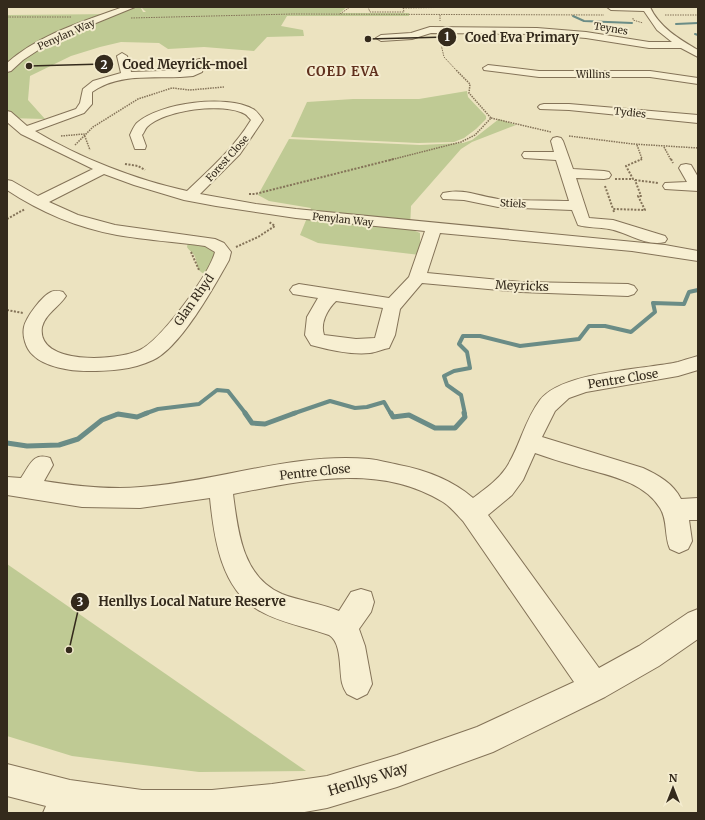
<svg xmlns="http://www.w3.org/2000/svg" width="705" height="820" viewBox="0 0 705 820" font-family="Merriweather,serif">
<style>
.green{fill:#bfca94}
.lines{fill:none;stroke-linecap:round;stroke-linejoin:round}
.stream-far2{stroke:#6a8c86;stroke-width:2}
.stream-far1{stroke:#6a8c86;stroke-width:4}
.stream{stroke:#6a8c86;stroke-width:5}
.minor-casing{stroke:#847358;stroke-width:2}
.path-far2{stroke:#847358;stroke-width:1;stroke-dasharray:1.5 1;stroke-linecap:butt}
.path-far1{stroke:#847358;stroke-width:1.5;stroke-dasharray:1.5 1;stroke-linecap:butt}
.path{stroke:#847358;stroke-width:2;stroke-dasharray:2 1.5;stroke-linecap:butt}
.minor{fill:#f7efd2;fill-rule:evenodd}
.labels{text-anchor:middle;stroke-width:4;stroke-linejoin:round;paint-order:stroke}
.far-street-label{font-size:10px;fill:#342a1c;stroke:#f4eccf}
.street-label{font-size:12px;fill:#342a1c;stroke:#f4eccf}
.far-district-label{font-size:13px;font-weight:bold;letter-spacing:1px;fill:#60301d;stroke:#f4eccf}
.near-street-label{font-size:14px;fill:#342a1c;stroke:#f4eccf}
.leader{fill:none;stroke:#342a1c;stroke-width:1.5}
.callout-dot{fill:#342a1c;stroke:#f4eccf;stroke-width:1.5}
.mark-label{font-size:12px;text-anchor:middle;font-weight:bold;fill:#fff}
.callout-label{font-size:13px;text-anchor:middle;font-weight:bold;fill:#342a1c;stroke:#f4eccf;stroke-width:4;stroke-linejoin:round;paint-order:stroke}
</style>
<rect width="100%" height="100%" fill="#ece3c0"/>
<g class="green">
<path d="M141,7H347L340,13H409V16H287L281,26L303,30L304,36L267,37L254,51L204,47L168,49L159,43L121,42L100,47L71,56L30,76L28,100L45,119L7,118V15L117,14L134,8H141L143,12H146Z"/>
<path d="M467,91L468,97L486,116V119L476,129L464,138L454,142L418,143L291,137L307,102L353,99H419Z"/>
<path d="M499,119L516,125L472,142L461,149L411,206L410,229L420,233V255L318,243L300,235L311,208L269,201L258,195L289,139L420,145L463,143L472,140Z"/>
<path d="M188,242L204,243L217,251L208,270L205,274C195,270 198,264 195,257C194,253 189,251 187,247Z"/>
<path d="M7,564L306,771L199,772L72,756L7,736Z"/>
</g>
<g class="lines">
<g class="stream-far2">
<path d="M573,16L584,21L632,23"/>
<path d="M676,24L698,23"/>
<path d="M695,34L698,35"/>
</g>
<g class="stream-far1">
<path d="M117,414H120"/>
<path d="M144,414L158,409L199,404L217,390L228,391L246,414"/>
<path d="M292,414L330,401L355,408L367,407L384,402L391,414"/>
<path d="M465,414L461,395L447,385L444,376L454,371L470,368L467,352L459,344L463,336H480L520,346L579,339L589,326H605L631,332L655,312L653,303L684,304L689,292L698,290"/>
</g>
<g class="stream">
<path d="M245,413L252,423L265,424L295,413"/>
<path d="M391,413L393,417L409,415L435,428H455L465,417L464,413"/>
<path d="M7,443L27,446L59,445L78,439L102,420L118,414L137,417L147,413"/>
</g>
<g class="minor-casing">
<g id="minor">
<path d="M123,7H135L52,41L23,60L11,71L7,72V63C40,34 82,22 123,7Z"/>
<path d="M607,7H650C659,27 679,39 698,50V57L681,48H649L586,38L537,34L431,33L412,39L381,41L376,38L381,35L411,33L430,27L537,28L586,32L649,42H672L657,30L644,11L611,10Z"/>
<path d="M122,53L127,56L131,72L190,70L193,68L196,60L200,59L205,62L202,72L193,76C160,80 121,71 92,92V104L84,113L35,131C80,158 136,180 187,191C210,169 234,148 251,120C249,118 247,115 245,114C223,102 164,110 147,127C145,129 144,133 142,135L146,146L145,149H135L130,135C132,131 134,125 138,122C161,103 226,94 253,109C257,111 260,116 263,120L240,154L200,194L256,204L296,209L665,245L698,251V261L632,251L440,233L427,273L521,282L628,284L634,286L637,290L634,294L628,296L521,292L422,283L400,309L395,335L389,348C383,349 377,352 370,353C352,355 329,350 311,345L305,335L307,317L318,298L293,294L290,290L293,286L299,284L389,298L409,277L425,231L296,218L216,206L184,200L134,185L104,174L49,202L78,215L115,225L215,239L224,243L231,252L229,260C214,287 180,348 153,360C132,370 109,371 87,371C70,371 45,367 33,355C26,349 22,336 24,327C26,317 42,296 51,292C56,290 59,291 63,292L66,296C59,307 45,314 42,327C36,366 118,361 140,350C161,340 209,275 215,252L205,246C176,242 146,240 117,235C78,228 40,212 7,190V180L12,181L38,196L93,169L21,134L7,122V111L11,112L27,126L76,109L80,103L83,89L93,81L121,73L117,56ZM336,301L383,308L375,338L356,339L324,335C320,323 327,310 336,301Z"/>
<path d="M488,65L539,71H650L698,78V84L650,77H539L484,70L483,68Z"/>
<path d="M544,104H569L698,115V123L569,110L540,109L538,107L540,105Z"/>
<path d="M557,137L561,138L563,141L573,169L604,171L609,172L611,175L609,178L604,179L576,178L589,218L613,220L665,236L667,239L665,242C646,247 627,232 609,229C599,227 588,228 578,225L572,210L498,207L464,200L443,199L441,196L443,193C462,188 479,196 498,199C521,201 546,200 569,201L556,160L524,158L522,155L524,152H554L551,141L553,138Z"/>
<path d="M686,164L691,165L698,177V191L665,189L663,186L665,183L687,182L679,168L681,165Z"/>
<path d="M698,356V370L678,376L586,392L569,398L555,411L542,437L643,468C658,475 673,483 681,499L698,498V520H689L692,541L688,549L679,553L670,549C664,536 668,520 660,508C643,480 605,475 576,466C562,462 549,458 535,453L523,480L512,495L488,515L599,668L639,646L688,613L698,609V639L659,666L605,697L493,752L397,787L327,808L299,813H43L46,806L7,796V764L70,780L142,790H212L272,784L327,776L397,755L477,727L574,682L463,521C457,515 451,507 443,502C379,462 301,481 233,494C238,531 242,577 282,594C300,601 320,603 339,611L351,592L361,589L371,592L374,602L371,612L359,629L365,646L372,684L367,694L357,699L347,694C345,691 343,687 342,683C339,668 342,643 329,635C306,627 281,623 260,611C221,590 214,538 210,498L140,508L82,507L7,495V477L21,478C30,465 33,452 50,458L53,465L44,481C76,486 109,490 141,487C217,482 293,452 369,459C379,460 389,463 399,465C426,470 452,480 473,498C485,489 497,481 506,468C520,447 524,421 540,400C563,371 642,370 678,362C684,360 691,358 698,356Z"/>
</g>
</g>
<g class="path-far2">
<path d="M368,7L370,12H404L403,7"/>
<path d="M403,8L468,7"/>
<path d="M340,14L350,7"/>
<path d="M440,15V21"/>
<path d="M665,15H698"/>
<path d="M7,17H71"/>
<path d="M131,18L293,14L604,15"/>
<path d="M633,18V20L643,23"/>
<path d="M440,40L444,57L457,71"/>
</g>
<g class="path-far1">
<path d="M491,118L551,132"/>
<path d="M61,136L84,134L90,150"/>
<path d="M569,136L633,144L698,148"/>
<path d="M75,145L93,127L138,99L172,88L190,90L224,87"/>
<path d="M637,145L642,159L640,160"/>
<path d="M664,147L671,160"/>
<path d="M390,160L461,142L475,135L491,118L469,93L470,84L456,70"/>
</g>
<g class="path">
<path d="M671,159L673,163"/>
<path d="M125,164L138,166L145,170"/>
<path d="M615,179H633L626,166L642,159"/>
<path d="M635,180L658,183"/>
<path d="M605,186L613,209"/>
<path d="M249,194H255L394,159"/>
<path d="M614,212L613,209L645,210L638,196H641L635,180"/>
<path d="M7,219L25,209"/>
<path d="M236,247L258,237L275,226L269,222"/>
<path d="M191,252L199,270"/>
<path d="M7,310L23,313"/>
</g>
<use href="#minor" class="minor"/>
</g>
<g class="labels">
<g class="far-street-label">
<text transform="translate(611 28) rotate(9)" y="4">Teynes</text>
<text transform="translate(66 34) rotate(-24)" y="4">Penylan Way</text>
<text x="593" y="78">Willins</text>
<text transform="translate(630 112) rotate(6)" y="4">Tydies</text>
<text transform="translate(227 158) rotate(-48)" y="4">Forest Close</text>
<text transform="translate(513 203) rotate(3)" y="4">Stiels</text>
<text transform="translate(343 219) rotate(6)" y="4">Penylan Way</text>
</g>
<g class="street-label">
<text transform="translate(522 286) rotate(2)" y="4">Meyricks</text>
<text transform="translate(194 300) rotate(-55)" y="4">Glan Rhyd</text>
<text transform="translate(623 379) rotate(-9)" y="4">Pentre Close</text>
<text transform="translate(315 472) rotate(-6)" y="4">Pentre Close</text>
</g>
<g class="far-district-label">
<text x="343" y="76">COED EVA</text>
</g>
<g class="near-street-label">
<text transform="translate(368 779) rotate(-17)" y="5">Henllys Way</text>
</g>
</g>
<path class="leader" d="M368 39L447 37M29 66L104 64M69 650L80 602"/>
<g class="callout-dot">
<circle cx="368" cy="39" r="4"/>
<circle cx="29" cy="66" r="4"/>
<circle cx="69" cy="650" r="4"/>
<circle cx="447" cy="37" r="10"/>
<circle cx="104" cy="64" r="10"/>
<circle cx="80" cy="602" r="10"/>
</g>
<g class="mark-label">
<text x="447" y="41">1</text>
<text x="104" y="69">2</text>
<text x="80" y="606">3</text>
</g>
<g class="callout-label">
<text x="522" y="42">Coed Eva Primary</text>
<text x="185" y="69">Coed Meyrick-moel</text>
<text x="192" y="606">Henllys Local Nature Reserve</text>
</g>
<rect width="705" height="820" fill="none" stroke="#342a1c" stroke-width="16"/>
<g transform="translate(673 788)" stroke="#f4eccf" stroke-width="3" paint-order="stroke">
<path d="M0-3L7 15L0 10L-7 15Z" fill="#342a1c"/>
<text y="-6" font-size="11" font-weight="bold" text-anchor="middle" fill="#342a1c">N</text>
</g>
</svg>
